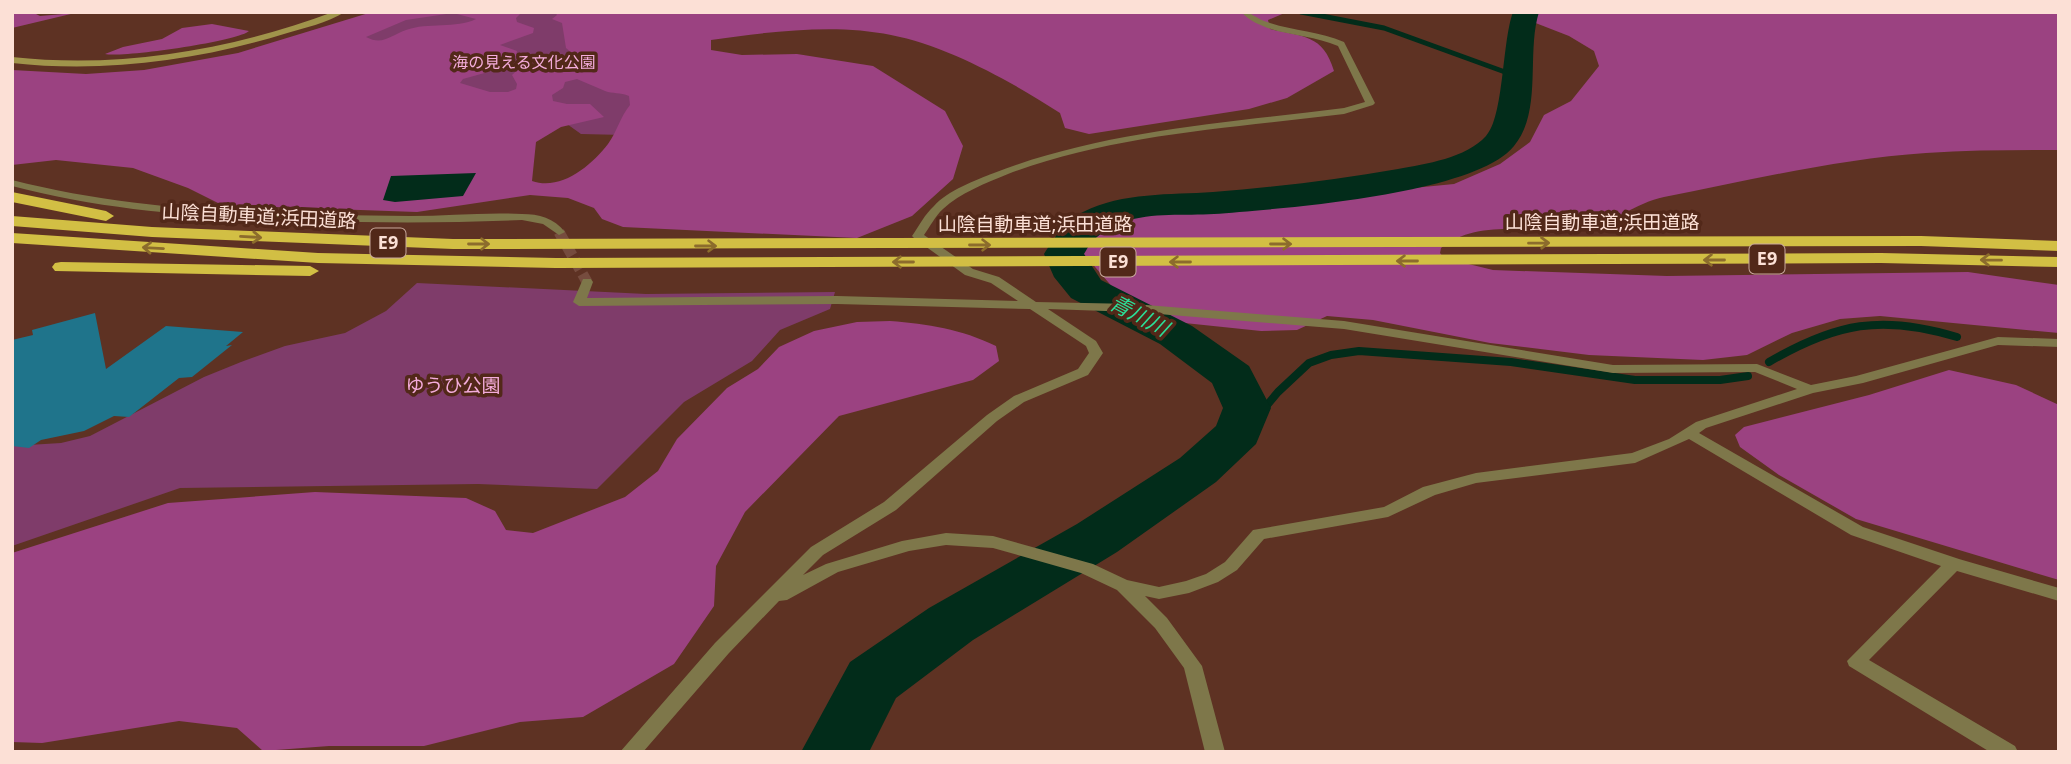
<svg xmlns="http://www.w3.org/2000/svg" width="2071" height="764" viewBox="0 0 2071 764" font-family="'Noto Sans','Noto Sans JP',sans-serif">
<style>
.green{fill:#7f3c6a}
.forest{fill:#9b4281;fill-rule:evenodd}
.water{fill:#022c1a}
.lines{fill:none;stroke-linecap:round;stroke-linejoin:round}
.stream-far1{stroke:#022c1a;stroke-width:5}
.stream{stroke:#022c1a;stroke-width:8}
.river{fill:#022c1a;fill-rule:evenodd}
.building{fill:#1f748b}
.street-tunnel{stroke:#764c3e;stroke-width:11;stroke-dasharray:11 5;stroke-linecap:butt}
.street{fill:#7e774a;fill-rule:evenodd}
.secondary{fill:#a0944b;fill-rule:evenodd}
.highway{fill:#d2bf44;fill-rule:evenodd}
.oneway{stroke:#8c6c2c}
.labels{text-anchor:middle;stroke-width:7;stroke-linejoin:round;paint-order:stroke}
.far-park-label{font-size:16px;fill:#f4acdb;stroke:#522819}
.shield{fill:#522819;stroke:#c9a99d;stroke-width:2}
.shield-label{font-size:18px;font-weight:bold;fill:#fce0d6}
.street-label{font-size:19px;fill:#fce0d6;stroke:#522819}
.park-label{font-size:19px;fill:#f4acdb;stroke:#522819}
.water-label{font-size:21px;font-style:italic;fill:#2bdf98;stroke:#522819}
</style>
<rect width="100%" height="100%" fill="#5e3223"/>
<g class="green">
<path d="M378,12H596L653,96L624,135L581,134L567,124L286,75Z"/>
<path d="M417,283L646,294L835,292L830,309L780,330L752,361L684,402L597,489L478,484L180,488L12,546V446L61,443L90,436L204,377L241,362L285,346L345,333L386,311Z"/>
</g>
<g class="forest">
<path d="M12,12H32L40,16L75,13L12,28Z"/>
<path d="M372,12H522L516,18L517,22L534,28L533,33L500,45L517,51L516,56L488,72L463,79L460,83L490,92H508L516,89L517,84L512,75C516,72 520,66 524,63C533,57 555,68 573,60V54L566,48L562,23L552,19L557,15L555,12H1287L1268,20L1270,29C1303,37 1323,34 1334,71L1287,98L1249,109L1089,134L1065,128L1060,113C1012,82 948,46 891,35C834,23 768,32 711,40V50L742,55L797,54L873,66L945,111L963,146L953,179L912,216L857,238L623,227L602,219L594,208L568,198L530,195L417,212L222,205L188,188L133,168L56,160L12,165V70L86,74L144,70L238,53ZM453,13L476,19C456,29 428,22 406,30C391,35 383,46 366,37L406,20ZM577,79C586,83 596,87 605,91C613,94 620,92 629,96L630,105C620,117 617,132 608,144C591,166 561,191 532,181L536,142L561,127L604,117L590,104H567L553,101L552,95L563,88L565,82Z"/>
<path d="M1507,12H2059V150C2015,150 1970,150 1926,153C1838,159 1750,180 1664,197C1637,202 1608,226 1586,229C1541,234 1478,217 1441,248L1440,253L1444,258L1493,270L1667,276L1968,272L2059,285V333L1880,316L1840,319L1792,333L1747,355L1703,360L1589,355L1490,343L1373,320L1327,316L1297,330L1261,331L1175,322L1121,297L1083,253L1087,237L1126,216L1454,184L1500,164L1530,142L1544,115L1571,101L1599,66L1594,51L1569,36Z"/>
<path d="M212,24L249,31C239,41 123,58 105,54L123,47L162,39L182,28Z"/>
<path d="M890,321C928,324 961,329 996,346L999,361L973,380L839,416L745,512L716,566L714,606L674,664L583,717L520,722L424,746H329L263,751L237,728L179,721L42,743L12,742V553L168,503L315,492L466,498L495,511L506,530L533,533L625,497L658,471L677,439L727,388L758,369L779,347L814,331L857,322Z"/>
<path d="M1949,370L2016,385L2059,405V580L1856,519L1779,475L1740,447L1735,435L1744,427L1869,395Z"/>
</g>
<path class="water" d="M476,173L463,196L395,202L383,200L391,176Z"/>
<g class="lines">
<path class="stream-far1" d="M1301,12L1384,28L1516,76"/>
<g class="stream">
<path d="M1769,362C1836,323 1882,314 1957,337"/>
<path d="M1238,433L1253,422L1278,392L1309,363L1331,355L1359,351L1511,362L1635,380H1720L1748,376"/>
</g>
<path class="river" d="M1513,12H1539C1526,53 1543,111 1514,146C1475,195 1278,209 1214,214C1185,216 1152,212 1124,222C1106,228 1093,237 1084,254L1101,280L1192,326L1249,366L1271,408L1256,444L1216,482L1117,552L973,640L896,698L869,752H801L850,662L929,608L1077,524L1180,458L1216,426L1223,408L1212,383L1160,344L1071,298L1054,277L1044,254C1055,237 1064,221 1083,212C1123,192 1170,195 1213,192C1275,187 1337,180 1398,169C1426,164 1466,158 1486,136C1504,117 1502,42 1513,12Z"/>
</g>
<path class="building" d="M95,313L106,369L166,326L243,332L226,346L232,345L192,377L179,378L129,417L114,416L84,431L41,440L29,448L12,446V340L33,335L32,330Z"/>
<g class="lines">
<path class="street-tunnel" d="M559,232L587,282"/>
<g class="street">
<path d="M1241,12C1252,12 1257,19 1267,22C1292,31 1319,31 1344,42L1375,103L1373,105L1344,114C1232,128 1114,134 1008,174C986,183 960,193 943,209C935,216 930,227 924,235L973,269L999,277L1036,302L1134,304L1344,321L1613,365L1757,364L1811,385L1856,376L1998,337L2059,339V347L1998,345L1863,383L1813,393L1706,428L1699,433L1863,527L1959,559L2059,588V601L1957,571L1869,660L2015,746L2018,752H1990L1849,666L1847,661L1941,566L1851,535L1689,439L1635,463L1476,483L1435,495L1388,517L1264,539L1237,570L1218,582L1189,593L1159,599L1145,596L1167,618L1202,666L1225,752H1205L1184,668L1155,628L1117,590L1081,573L993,548L946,545L909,551L838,572L787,600L779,601L729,653L643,752H620L715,643L811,547L884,502L987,415L1014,396L1078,369L1089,353L1086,346L1030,309L837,304L579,306L573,302L583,279H591L593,282L587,298L837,296L1018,301L991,283L965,275L914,238L912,236C919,226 925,214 934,206C947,191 976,180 994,173C1105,130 1227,123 1344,108L1365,102L1338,46C1307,32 1266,37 1241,12ZM1048,309L1134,312L1344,329L1613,373L1755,372L1797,389L1696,422L1669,439L1632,453L1476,473L1423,487L1384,507L1253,530L1225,562L1206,574L1186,581L1159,587L1127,580L1093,564L993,536L946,533L902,541L826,564L803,575L823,555L896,510L997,421L1024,402L1088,375L1103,353L1096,341Z"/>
<path d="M1381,12H1418L1414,14H1385Z"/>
<path d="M12,180C142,213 277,215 410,216C447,216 485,212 522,214C539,214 554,218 565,232L559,235L543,224L522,220C453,223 383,223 314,221C212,218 111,212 12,186Z"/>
</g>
<path class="secondary" d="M333,12H345C327,23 304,28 284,34C196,61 103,73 12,63V57C121,69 231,50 333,12Z"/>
<g class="highway">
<path d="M12,192L106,211L114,216L106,221L12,202Z"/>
<path d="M12,216L152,227L453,239L1921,236L2059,241V251L1921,246L453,249L152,237L12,226Z"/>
<path d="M12,233L318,253L556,258L1881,253L2059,257V267L1881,263L556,268L318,263L12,243Z"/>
<path d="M61,262L310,266L319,271L310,276L55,271L52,267L55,263Z"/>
</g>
</g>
<defs><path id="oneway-shaft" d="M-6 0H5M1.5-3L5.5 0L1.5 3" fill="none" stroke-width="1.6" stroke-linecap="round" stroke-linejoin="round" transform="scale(1.75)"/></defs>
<g class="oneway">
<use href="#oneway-shaft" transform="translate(251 237) rotate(3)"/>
<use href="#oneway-shaft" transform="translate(1539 243) rotate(-1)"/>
<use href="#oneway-shaft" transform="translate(479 244)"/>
<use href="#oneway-shaft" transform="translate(1281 244)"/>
<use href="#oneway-shaft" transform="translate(980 245)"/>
<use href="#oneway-shaft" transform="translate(706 246)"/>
<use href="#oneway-shaft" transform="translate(153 248) rotate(-177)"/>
<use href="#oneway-shaft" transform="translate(1714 260) rotate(180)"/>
<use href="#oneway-shaft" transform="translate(1991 260) rotate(-179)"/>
<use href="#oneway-shaft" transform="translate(1407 261) rotate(180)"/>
<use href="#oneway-shaft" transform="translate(903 262) rotate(180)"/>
<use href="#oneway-shaft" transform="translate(1180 262) rotate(180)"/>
</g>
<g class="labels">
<g class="far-park-label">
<text x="524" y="68">海の見える文化公園</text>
</g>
<g class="shield">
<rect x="370.5" y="228.5" width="35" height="29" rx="5"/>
<rect x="1749.5" y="244.5" width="35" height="29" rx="5"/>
<rect x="1100.5" y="247.5" width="35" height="29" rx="5"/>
</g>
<g class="shield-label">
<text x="388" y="249">E9</text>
<text x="1767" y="265">E9</text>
<text x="1118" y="268">E9</text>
</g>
<g class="street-label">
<text transform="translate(259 216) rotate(3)" y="7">山陰自動車道;浜田道路</text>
<text x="1602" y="229">山陰自動車道;浜田道路</text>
<text x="1035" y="231">山陰自動車道;浜田道路</text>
</g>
<g class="park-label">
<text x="453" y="392">ゆうひ公園</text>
</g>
<g class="water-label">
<text transform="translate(1139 316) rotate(28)" y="7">青川川</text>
</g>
</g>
<rect width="2071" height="764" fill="none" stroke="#fce0d6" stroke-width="28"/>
</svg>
